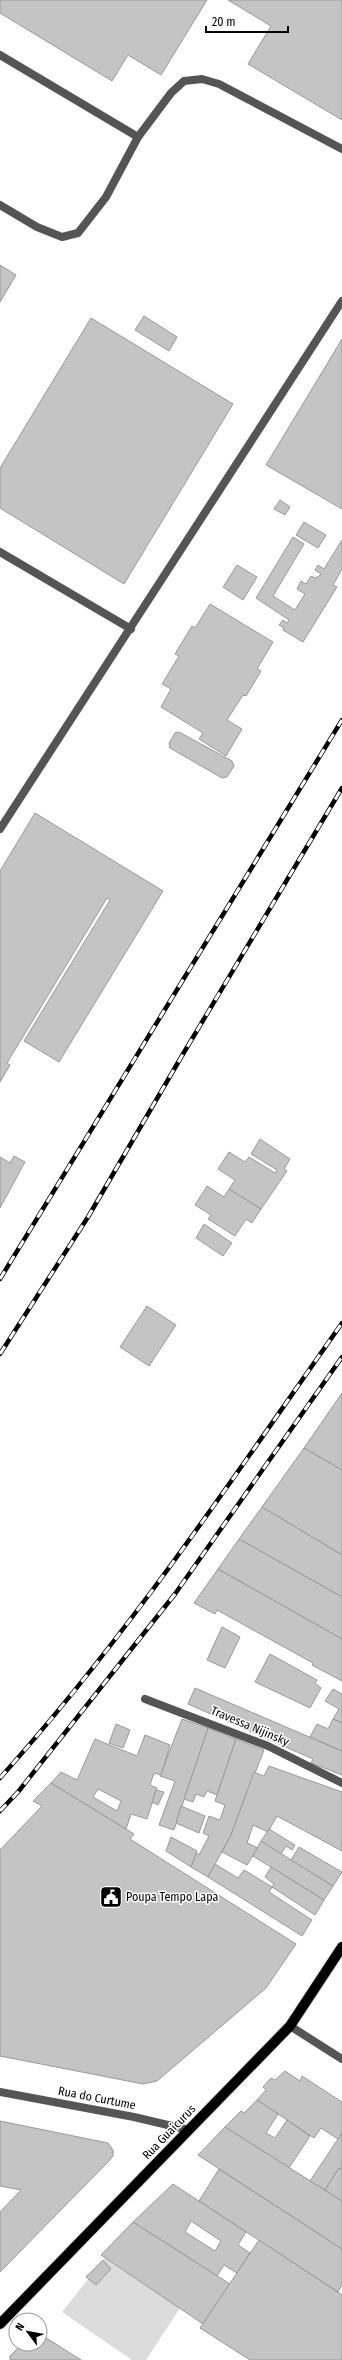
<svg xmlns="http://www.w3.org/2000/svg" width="342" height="2360" viewBox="0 0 342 2360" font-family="'Fira Sans Condensed',sans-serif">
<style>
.green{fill:#dcdcdc}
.building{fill:#c4c4c4;stroke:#999;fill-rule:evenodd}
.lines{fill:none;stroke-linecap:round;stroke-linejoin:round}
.primary-casing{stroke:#dbdbdb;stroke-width:12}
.lane{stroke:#555;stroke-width:8}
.street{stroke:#555;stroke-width:8}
.primary{stroke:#000;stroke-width:10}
.rail-casing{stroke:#000;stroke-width:4.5}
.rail{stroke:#fff;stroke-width:3;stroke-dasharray:9;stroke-linecap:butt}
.labels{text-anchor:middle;stroke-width:3;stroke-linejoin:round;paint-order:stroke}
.street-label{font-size:12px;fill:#000;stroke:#fff}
.poi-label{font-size:12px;fill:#000;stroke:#fff;text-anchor:start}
</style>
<rect width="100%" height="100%" fill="#fff"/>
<path class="green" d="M105,2258L180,2308L146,2360H132L62,2312Z"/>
<g class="building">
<path d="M0,0H207L161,75L128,55L112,81L0,13Z"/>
<path d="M228,0H342V120L248,64L271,26Z"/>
<path d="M0,265L16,275L0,302Z"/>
<path d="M144,316L177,337L169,351L135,330Z"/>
<path d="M91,318L233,404L124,584L0,508V468Z"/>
<path d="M342,339V509L266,465Z"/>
<path d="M280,500L290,507L285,515L274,509Z"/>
<path d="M304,522L326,535L318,548L296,535Z"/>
<path d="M293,537L304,544L273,596L295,610L305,594L297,589L301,581L306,584L311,576L315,578L319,576L321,574L315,570L318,565L324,569L342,540V569L333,585L337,587L303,642L283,630L284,628L279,625L283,620L287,623L289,620L256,598Z"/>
<path d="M237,565L257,577L243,600L223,587Z"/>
<path d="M210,604L273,642L257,669L261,671L246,696L243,695L227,720L242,729L226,756L199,739L203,733L161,707L171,689L162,684L179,656L175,654L192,626L195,628Z"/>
<path d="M179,732L232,761L234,766L227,777L222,778L170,748L169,743L175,733Z"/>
<path d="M35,813L163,891L59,1062L24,1041L110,900L107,898L7,1063L10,1065L0,1082V871Z"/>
<path d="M260,1139L290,1159L284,1169L287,1171L261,1209L229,1189L235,1180L218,1169L229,1152L245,1162L249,1157L275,1173L277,1170L251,1154Z"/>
<path d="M14,1156L25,1162L0,1208V1157L10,1163Z"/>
<path d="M207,1186L224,1197L229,1189L261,1209L252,1223L246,1219L235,1236L208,1219L211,1215L195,1205Z"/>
<path d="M204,1224L232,1243L223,1256L196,1238Z"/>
<path d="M147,1306L176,1325L149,1366L120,1347Z"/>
<path d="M342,1393V1470L304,1448Z"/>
<path d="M304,1448L342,1470V1555L262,1507Z"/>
<path d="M262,1507L342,1555V1597L239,1539Z"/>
<path d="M239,1539L342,1597V1639L218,1569Z"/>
<path d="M218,1569L342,1639V1681L312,1665L313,1663L217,1610L215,1614L194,1603Z"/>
<path d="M222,1627L240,1637L225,1668L207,1660Z"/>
<path d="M270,1654L317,1680L315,1683L321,1688L310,1708L255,1682Z"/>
<path d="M195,1688L342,1751V1775L311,1763L313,1759L188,1704Z"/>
<path d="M333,1689L342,1694V1723L333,1719L339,1709L325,1701Z"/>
<path d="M182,1719L208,1728L174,1830L159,1825L175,1781L160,1776Z"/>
<path d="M333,1719L342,1723V1751L310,1737L317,1724L328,1729Z"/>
<path d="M116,1724L130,1730L123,1748L109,1743Z"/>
<path d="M208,1728L236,1739L217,1795L207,1791L204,1797L196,1794L193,1802L184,1799Z"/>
<path d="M145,1735L170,1745L161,1775L154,1773L150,1785L157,1788L147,1819L131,1814L126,1829L51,1783L61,1772L77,1780L95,1739L137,1756ZM98,1789L121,1801L117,1811L93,1797Z"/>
<path d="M236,1739L264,1750L231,1835L208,1877L191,1867L196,1853L199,1855L209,1836L203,1833L209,1816L220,1820L225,1805L215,1801Z"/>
<path d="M269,1766L342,1792V1851L277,1816L268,1832L253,1825L247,1843L258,1848L247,1865L222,1852L231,1835L254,1772L264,1776Z"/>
<path d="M51,1783L134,1834L130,1839L296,1944L266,1988L157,2081L143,2084L0,2056V1850L42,1806L33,1801Z"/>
<path d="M156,1790L164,1792L158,1805L152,1802Z"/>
<path d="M181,1806L205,1816L199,1833L176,1823Z"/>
<path d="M269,1829L295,1845L292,1850L286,1846L281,1854L261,1841Z"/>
<path d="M171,1837L197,1851L191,1867L166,1851Z"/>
<path d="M261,1841L333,1886L324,1900L253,1856Z"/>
<path d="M299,1847L342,1872L333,1886L291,1860Z"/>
<path d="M215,1864L238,1878L244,1870L272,1887L269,1892L312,1920L302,1936L208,1877Z"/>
<path d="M271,1867L324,1900L315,1915L272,1887L274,1884L265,1877Z"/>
<path d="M285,2071L300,2081L302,2076L342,2102V2133L338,2139L321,2128L314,2138L257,2100L266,2090L263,2087L271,2078L275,2080Z"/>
<path d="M257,2100L278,2114L266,2133L275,2138L287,2120L310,2136L289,2168L225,2127L241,2111L244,2113Z"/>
<path d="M0,2121L108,2143L113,2150V2156L108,2162L0,2272V2212L21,2190L0,2186Z"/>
<path d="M225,2127L342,2201V2249L198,2155Z"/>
<path d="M342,2133V2170L339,2168L325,2190L310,2181Z"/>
<path d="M339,2168L342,2170V2201L325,2190Z"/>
<path d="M219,2169L342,2249V2285L338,2292L199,2201Z"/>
<path d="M173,2184L246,2232L238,2245L250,2253L237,2273L224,2265L217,2276L133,2222ZM191,2221L221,2241L215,2251L185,2232Z"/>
<path d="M133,2222L230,2284L203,2324L101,2255Z"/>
<path d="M259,2240L342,2295V2360H250L200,2328Z"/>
<path d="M103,2260L111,2269L96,2285L86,2277Z"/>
<path d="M40,2334L81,2360H10V2356L22,2344H40Z"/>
</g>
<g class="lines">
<g class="primary-casing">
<path id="primary" d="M0,2324L290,2026L342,1947"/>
</g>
<g class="lane">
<path d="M0,55L138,137"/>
<path d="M0,205L37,227L62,237L78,233L106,197L138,137L171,93L184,81L202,79L219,84L342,149"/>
<path d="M0,552L131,629"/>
<path d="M0,829L342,301"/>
<path d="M145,1699L268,1746L342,1783"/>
</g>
<g class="street">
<path d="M290,2026L342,2059"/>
<path d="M0,2092L134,2117L189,2130"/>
</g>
<use href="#primary" class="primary"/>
<g class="rail-casing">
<g id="rail">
<path d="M0,1279L342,720"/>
<path d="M0,1354L88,1217L183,1054L342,788"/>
<path d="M0,1778C127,1637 233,1478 342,1323"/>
<path d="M0,1811L18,1792L175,1594L342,1357"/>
</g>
</g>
<use href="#rail" class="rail"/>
</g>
<defs>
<g id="civic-square" transform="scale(1.15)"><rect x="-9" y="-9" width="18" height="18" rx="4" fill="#000" stroke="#fff"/><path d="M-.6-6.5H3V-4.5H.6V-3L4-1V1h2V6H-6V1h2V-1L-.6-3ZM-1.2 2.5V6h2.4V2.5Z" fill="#fff"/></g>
</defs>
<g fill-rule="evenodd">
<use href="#civic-square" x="111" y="1897"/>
</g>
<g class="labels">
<g class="street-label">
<text transform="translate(250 1726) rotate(23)" y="4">Travessa Nijinsky</text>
<text transform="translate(97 2098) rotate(11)" y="4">Rua do Curtume</text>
<text transform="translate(169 2132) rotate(-46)" y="4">Rua Guaicurus</text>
</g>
<g class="poi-label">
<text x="126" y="1901">Poupa Tempo Lapa</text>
</g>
</g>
<g transform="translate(28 2332) rotate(302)"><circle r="19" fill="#ffffff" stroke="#999999"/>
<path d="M0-3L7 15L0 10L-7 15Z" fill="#000000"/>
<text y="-6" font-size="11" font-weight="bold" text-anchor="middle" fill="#000000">N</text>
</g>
<path d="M206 26v6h82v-6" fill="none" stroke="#000000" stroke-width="2"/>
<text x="212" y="26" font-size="12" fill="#000000" stroke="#ffffff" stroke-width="3" paint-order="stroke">20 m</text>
</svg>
